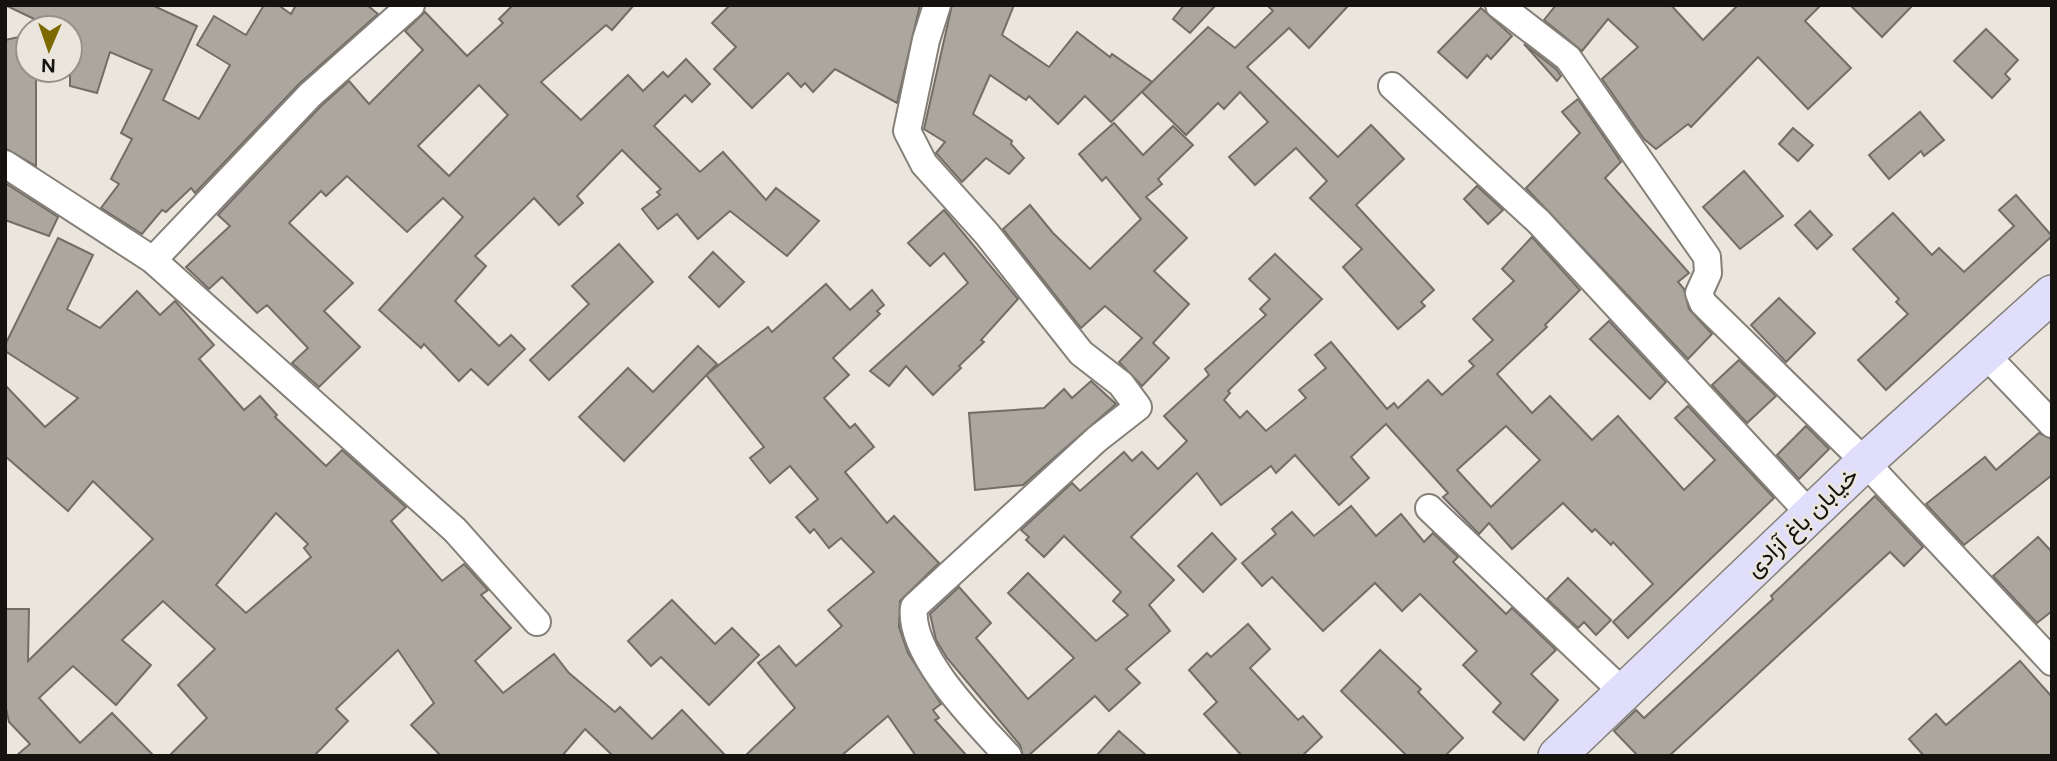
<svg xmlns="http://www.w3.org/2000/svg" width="2057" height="761" viewBox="0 0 2057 761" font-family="Figtree,Vazirmatn,sans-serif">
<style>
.building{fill:#aba69e;stroke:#726d66;stroke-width:2;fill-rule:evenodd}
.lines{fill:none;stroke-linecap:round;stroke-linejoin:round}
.street-casing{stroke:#847f77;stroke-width:30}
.secondary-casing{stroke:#847f77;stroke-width:40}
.street{stroke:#fff;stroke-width:26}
.secondary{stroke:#e0defa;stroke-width:37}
.labels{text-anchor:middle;stroke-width:5;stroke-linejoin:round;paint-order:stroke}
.street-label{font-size:24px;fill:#151310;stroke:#ebe6dd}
</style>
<rect width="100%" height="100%" fill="#ebe6dd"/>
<g class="building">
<path d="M5,5H152L197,26L163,100L199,119L230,65L197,45L214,16L246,35L264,5H278L291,14L296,5H367L378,14L299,84L195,193L191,188L166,212L162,210L142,234L101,208L119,184L111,179L132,139L121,133L152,70L110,52L97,93L70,86V28H53Z"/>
<path d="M513,5H634L612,30L606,25L541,82L581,120L628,75L643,91L663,72L668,77L686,59L710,84L692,102L685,95L654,126L700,172L723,152L766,200L776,188L819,221L787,256L730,211L698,239L677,214L658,229L642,209L660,195L657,192L661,189L622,150L577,196L583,203L559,225L534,198L475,256L486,266L455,301L499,346L511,335L525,349L488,385L471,369L459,381L424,344L421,348L379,310L463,217L443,198L407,232L347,176L326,196L321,191L289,223L353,283L324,311L360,347L319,387L292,363L308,348L267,305L257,313L222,277L209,289L186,267L230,226L218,215L321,106L349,81L369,104L423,50L405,31L425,12L467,56L503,23L499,19ZM479,85L508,115L449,176L418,146Z"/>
<path d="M730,5H920L897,103L835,69L813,92L805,83L801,87L788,73L752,108L714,69L736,47L712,23Z"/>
<path d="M952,5H1014L1002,35L1049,67L1077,32L1110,57L1112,54L1152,82L1111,122L1085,96L1058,124L1029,96L1026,100L990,75L973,114L1012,141L1011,144L1024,158L1009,174L986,158L962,182L936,153L945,142L924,129Z"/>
<path d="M1184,5H1216L1190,33L1173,19Z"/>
<path d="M1267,5H1349L1309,48L1289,28L1247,67L1338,157L1371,125L1404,159L1356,205L1434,290L1421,302L1425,306L1398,329L1343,267L1362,249L1310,198L1327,181L1296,148L1255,185L1229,157L1268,122L1240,92L1224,109L1218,103L1186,135L1142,92L1208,27L1235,48L1273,11Z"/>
<path d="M1556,5H1671L1703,40L1738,5H1821L1805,21L1851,68L1808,109L1758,57L1691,127L1688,124L1656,149L1644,139L1602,79L1638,47L1608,19L1582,51L1544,20Z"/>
<path d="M1850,5H1913L1882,37Z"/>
<path d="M1481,8L1512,36L1491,59L1487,55L1467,78L1438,52Z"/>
<path d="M1986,29L2018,60L2005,74L2010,79L1992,98L1954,61Z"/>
<path d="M28,35V70H36V166L5,148V40Z"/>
<path d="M1524,44L1556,69L1561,76L1557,81Z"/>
<path d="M1578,99L1621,162L1605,178L1689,273L1678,282L1684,289L1689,309L1712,334L1688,359L1526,188L1580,133L1562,112Z"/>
<path d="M1920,112L1944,140L1924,156L1921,151L1889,179L1869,155Z"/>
<path d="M1114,123L1143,155L1173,126L1193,145L1158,179L1162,184L1146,197L1187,238L1154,271L1189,304L1153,343L1169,358L1142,386L1119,362L1142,338L1105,306L1081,328L1003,229L1030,205L1053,233L1090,269L1141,219L1106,177L1102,181L1079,154Z"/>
<path d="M1793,128L1813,145L1798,161L1779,144Z"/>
<path d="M1744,171L1783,216L1740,249L1703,207Z"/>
<path d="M5,183L58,217L49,236L5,220Z"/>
<path d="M1477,186L1503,210L1488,224L1464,199Z"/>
<path d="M2016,195L2052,236L1886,390L1858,360L1908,314L1896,302L1899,299L1853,249L1893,213L1932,255L1939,248L1964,272L2014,226L1999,210Z"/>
<path d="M944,210L1018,299L981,340L984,342L959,366L961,368L933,395L906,366L889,386L870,371L968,283L944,253L930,266L908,243Z"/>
<path d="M1810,211L1832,235L1817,249L1795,225Z"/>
<path d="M1532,237L1580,290L1545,325L1547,327L1497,374L1532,413L1550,396L1592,440L1618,416L1684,490L1715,460L1675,418L1688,406L1774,498L1628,638L1613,622L1653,584L1613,542L1611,545L1595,529L1592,532L1563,503L1512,549L1489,523L1479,534L1443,497L1448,493L1386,424L1351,457L1369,478L1339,505L1295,455L1276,473L1271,466L1221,505L1197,473L1131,537L1174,580L1149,605L1170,631L1126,669L1140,683L1109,711L1095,696L1028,756H1023L1020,745L947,658L936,640L930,614L959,587L991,623L976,638L1028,699L1074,658L1008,593L1028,573L1096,641L1128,615L1113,601L1121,592L1064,536L1044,557L1026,540L1029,537L1021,530L1072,483L1080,491L1124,452L1132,461L1142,452L1158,469L1187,441L1164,416L1209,375L1205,369L1266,315L1260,309L1270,299L1249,279L1275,254L1322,299L1228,391L1230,393L1224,400L1240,418L1247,411L1266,431L1306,398L1299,390L1326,368L1315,355L1331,342L1387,409L1394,403L1398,408L1428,380L1442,395L1474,366L1469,361L1493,340L1473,319L1514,281L1502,269ZM1506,426L1540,460L1491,507L1457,470Z"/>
<path d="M58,238L93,255L67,309L100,328L137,291L160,315L175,301L214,345L199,359L244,410L260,396L277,415L275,417L326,466L342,450L406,507L391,521L442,581L464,564L488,590L481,595L511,628L475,661L503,693L554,654L569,673L615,712L620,707L652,739L682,710L726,756H613L585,729L562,756H441L411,725L434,703L398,650L336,709L348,721L314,756H169L207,718L178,685L215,649L163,601L122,640L151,665L116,705L73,666L39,698L80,743L112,713L154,756H16L30,744L9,722L5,704V609H29L28,661L153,539L93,481L68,511L5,456V385L45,427L78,398L5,351V345ZM276,513L308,544L304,548L311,557L246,613L216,585Z"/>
<path d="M619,244L653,282L549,380L530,360L589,304L572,286Z"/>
<path d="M713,252L744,282L719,307L689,277Z"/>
<path d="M826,284L850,310L872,290L884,305L877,311L880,314L833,358L849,375L824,398L850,428L855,424L874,447L845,472L887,523L894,516L939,563L900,601L899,627L908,653L941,704L933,710L939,718L935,720L967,756H916L888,716L841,756H745L795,708L758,663L779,646L796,666L842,626L828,610L874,572L841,538L829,548L814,529L810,533L796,517L818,499L790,466L770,483L750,458L764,447L706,375L768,327L772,332Z"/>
<path d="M1779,298L1815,333L1786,362L1751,325Z"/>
<path d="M1609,321L1666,382L1650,399L1590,339Z"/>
<path d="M698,346L717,364L624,461L579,417L628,368L653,392Z"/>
<path d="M1739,360L1776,396L1747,423L1712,385Z"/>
<path d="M1091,381L1116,404L1023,485L975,490L969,413L1044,408L1064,389L1072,398Z"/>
<path d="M1806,426L1829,449L1799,479L1777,455Z"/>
<path d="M2039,433L2052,439V475L1964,545L1926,504L1985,457L1996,470Z"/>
<path d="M1875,496L1923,547L1904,566L1890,552L1669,756H1638L1614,731L1636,710L1644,718L1773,599L1771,596Z"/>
<path d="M1351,506L1376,536L1401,514L1424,542L1433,533L1458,557L1453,562L1506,614L1512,608L1556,650L1531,674L1558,700L1524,740L1493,712L1501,703L1463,665L1477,651L1420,594L1402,611L1375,583L1323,631L1272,577L1262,586L1242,563L1276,534L1272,529L1292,512L1314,536Z"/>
<path d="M1212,533L1236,559L1203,592L1178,566Z"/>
<path d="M2038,537L2052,552V611L2037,623L1993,576Z"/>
<path d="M1568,578L1611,620L1596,635L1584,622L1578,628L1547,599Z"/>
<path d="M672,600L715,644L732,628L759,655L709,705L661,657L651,666L628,641Z"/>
<path d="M1248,624L1270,649L1250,668L1298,720L1303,716L1322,737L1302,756H1242L1204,714L1217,702L1189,670L1207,653L1211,657Z"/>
<path d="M1380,650L1421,689L1418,692L1463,738L1445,756H1407L1341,691Z"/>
<path d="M2020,661L2052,697V756H1924L1909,739L1936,714L1946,725Z"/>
<path d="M1119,731L1147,756H1096Z"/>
</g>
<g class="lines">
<g class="street-casing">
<g id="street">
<path d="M937,5L926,40L907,131L924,164L987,234L1081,353L1121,384L1138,407L1097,439L914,607C908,655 978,723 1008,756"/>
<path d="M1499,5L1568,58L1707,257L1708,273L1699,293L1703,303L1865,462L2052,662"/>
<path d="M1392,86L1539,222L1810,514"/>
<path d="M5,164L153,260L455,530L537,622"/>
<path d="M153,260L310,95L411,5"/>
<path d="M1986,355L2052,424"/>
<path d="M1429,508L1624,693"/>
</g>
</g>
<g class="secondary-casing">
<path id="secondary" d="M1557,756L1865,462L2052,294"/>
</g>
<use href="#street" class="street"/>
<use href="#secondary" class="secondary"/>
</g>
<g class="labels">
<g class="street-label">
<text transform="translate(1802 522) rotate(-44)" y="8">خیابان باغ آزادی</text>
</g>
</g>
<rect width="2057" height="761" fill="none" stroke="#151310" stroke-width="14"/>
<g transform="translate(49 49) rotate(182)"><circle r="33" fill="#ebe6dd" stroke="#95928b" stroke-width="2"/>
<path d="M0-5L12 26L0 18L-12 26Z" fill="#7c6900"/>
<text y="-10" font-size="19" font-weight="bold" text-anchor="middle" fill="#151310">N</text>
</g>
</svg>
